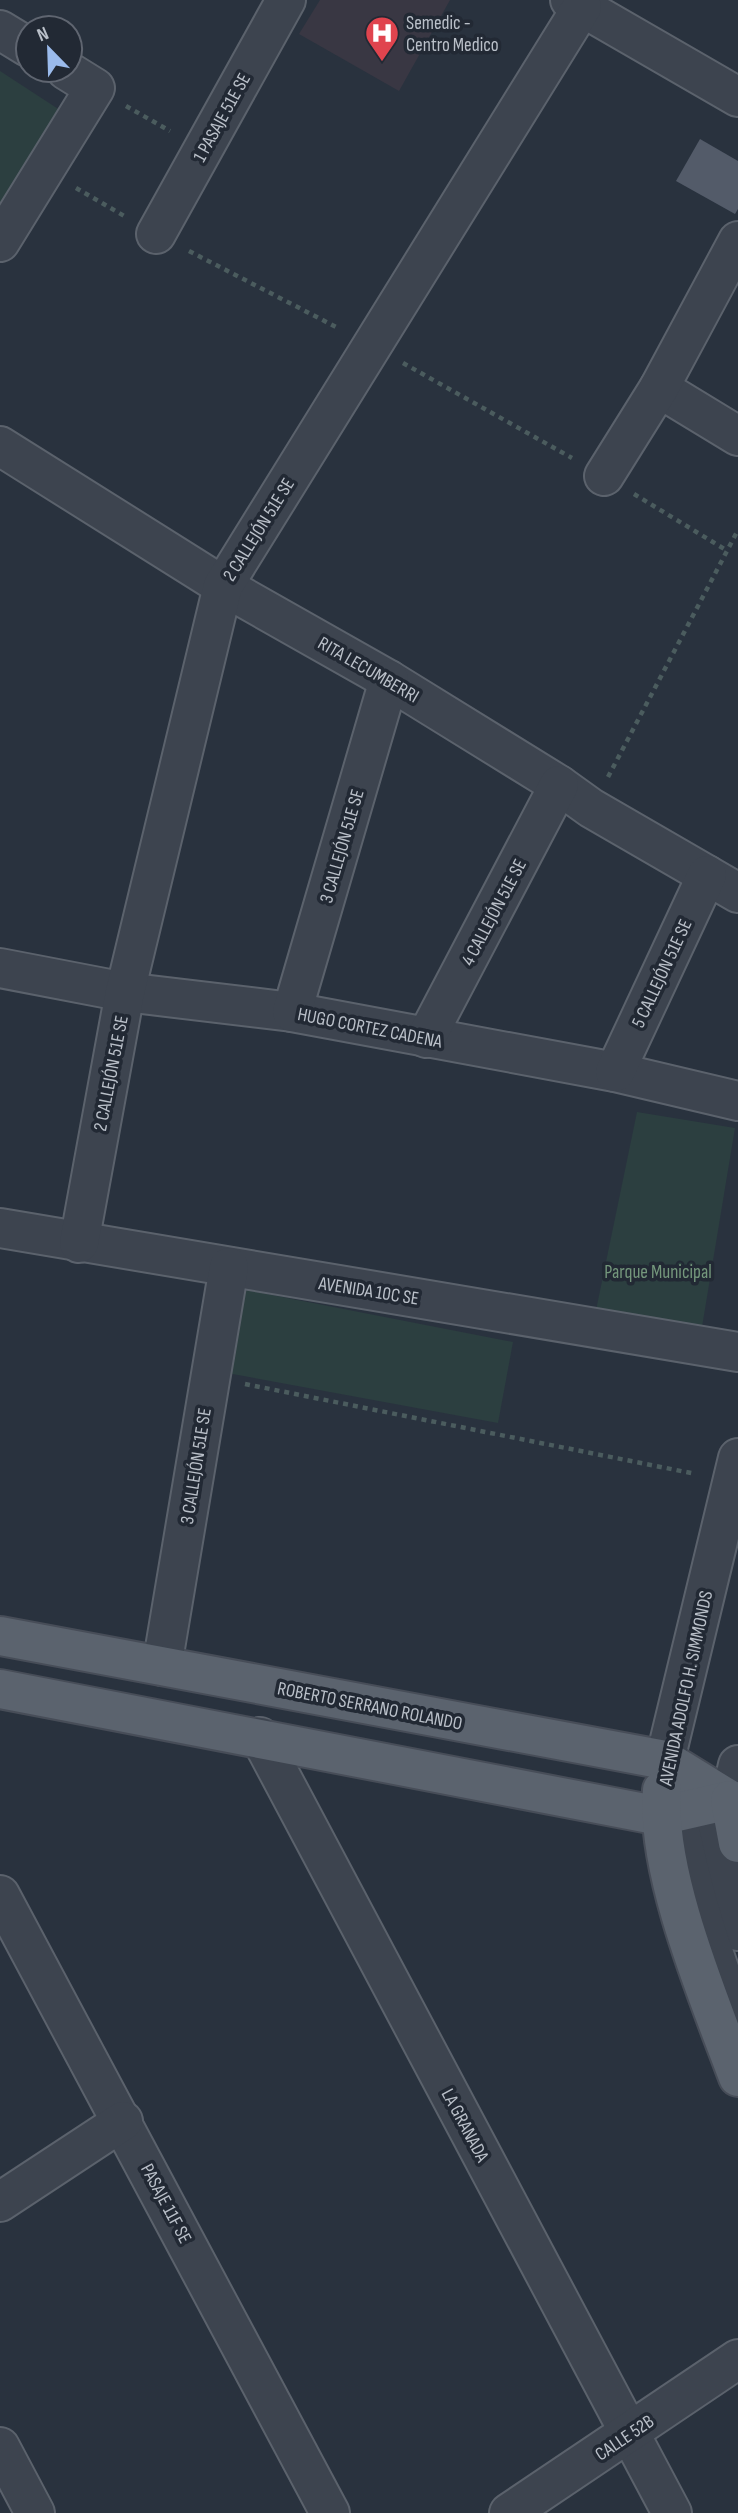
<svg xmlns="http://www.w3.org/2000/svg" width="738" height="2513" viewBox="0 0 738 2513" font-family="'Sofia Sans Condensed',sans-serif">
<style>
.medical{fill:#393743}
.green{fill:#2c3f40}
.building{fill:#535b69}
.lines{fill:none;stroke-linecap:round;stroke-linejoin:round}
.minor-casing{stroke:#5b626c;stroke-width:42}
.major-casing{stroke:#474d58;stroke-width:42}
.path{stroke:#4b5c5e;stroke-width:4.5;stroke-dasharray:5 5;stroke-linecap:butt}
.minor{stroke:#3d444f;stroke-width:38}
.major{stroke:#5b636e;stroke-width:38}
.labels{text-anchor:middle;stroke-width:7;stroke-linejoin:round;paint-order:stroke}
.poi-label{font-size:19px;fill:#bac0c9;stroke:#222934;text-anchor:start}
.street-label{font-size:19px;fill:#bac0c9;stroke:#222934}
.park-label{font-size:19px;fill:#74977c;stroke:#222934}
</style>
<rect width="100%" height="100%" fill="#29323e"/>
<path class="medical" d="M320,0H450L399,91L299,34Z"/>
<g class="green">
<path d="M0,71L69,116L0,224Z"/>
<path d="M637,1112L735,1128L701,1333L595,1315Z"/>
<path d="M246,1290L513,1342L498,1423L227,1373Z"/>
</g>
<path class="building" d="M700,139L738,161V209L735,214L676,181Z"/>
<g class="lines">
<g class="minor-casing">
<g id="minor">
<path d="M570,0L738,97"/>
<path d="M0,30L28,47"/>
<path d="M156,234L286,0"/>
<path d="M0,242L95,88L66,70"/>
<path d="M659,388L738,436"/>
<path d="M0,446L223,586L389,680L559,785L591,808L738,893"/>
<path d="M604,476L659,388L738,241"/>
<path d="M0,968L125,992L292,1012L615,1072L738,1101"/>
<path d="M292,1012L389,680"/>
<path d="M426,1038L559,785"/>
<path d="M615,1072L707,875"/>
<path d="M0,1228L738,1352"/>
<path d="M79,1243L125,992L223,586L582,7"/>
<path d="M162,1666L229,1267"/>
<path d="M260,1737L672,2513"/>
<path d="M665,1760L738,1458"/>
<path d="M738,1765L730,1800L738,1801"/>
<path d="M683,1786L708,1805L738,1931"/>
<path d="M681,1834C694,1897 713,1958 738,2017"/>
<path d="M0,1895L330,2513"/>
<path d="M0,2202L123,2121"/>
<path d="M0,2447L35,2513"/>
<path d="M509,2513L738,2359"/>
</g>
</g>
<g class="major-casing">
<g id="major">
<path d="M0,1636L665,1760L730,1800"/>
<path d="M0,1689L660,1816L730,1800"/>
<path d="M662,1790C655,1872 709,1999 738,2077"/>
<path d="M730,1800L738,1843"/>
</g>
</g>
<g class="path">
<path d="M126,106L170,131"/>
<path d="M76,188L126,217"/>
<path d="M189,251L340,329"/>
<path d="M403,363L572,458"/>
<path d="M634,494L726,550"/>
<path d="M608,777L738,530"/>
<path d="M245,1384L696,1474"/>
</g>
<use href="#minor" class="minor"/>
<use href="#major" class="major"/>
</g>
<defs>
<g id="hospital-pin" transform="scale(1.75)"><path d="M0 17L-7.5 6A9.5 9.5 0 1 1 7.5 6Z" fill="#e0444e" stroke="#222934"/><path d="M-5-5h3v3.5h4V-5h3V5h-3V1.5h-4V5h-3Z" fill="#fff"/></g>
</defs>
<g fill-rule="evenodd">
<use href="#hospital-pin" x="382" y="33"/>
</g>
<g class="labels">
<g class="poi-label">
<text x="406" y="29">Semedic -<tspan x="406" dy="22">Centro Medico</tspan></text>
</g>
<g class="street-label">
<text transform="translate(221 117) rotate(-61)" y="7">1 PASAJE 51E SE</text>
<text transform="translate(258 529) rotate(-58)" y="7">2 CALLEJÓN 51E SE</text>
<text transform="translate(369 669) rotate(30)" y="7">RITA LECUMBERRI</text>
<text transform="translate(341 846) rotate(-74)" y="7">3 CALLEJÓN 51E SE</text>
<text transform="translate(493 912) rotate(-62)" y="7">4 CALLEJÓN 51E SE</text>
<text transform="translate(661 973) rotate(-65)" y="7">5 CALLEJÓN 51E SE</text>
<text transform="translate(370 1027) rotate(11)" y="7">HUGO CORTEZ CADENA</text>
<text transform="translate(110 1073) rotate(-79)" y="7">2 CALLEJÓN 51E SE</text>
<text transform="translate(369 1290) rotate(9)" y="7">AVENIDA 10C SE</text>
<text transform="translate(195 1466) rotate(-81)" y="7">3 CALLEJÓN 51E SE</text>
<text transform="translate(685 1688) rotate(-78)" y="7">AVENIDA ADOLFO H. SIMMONDS</text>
<text transform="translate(370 1705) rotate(11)" y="7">ROBERTO SERRANO ROLANDO</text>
<text transform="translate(466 2125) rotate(62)" y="7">LA GRANADA</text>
<text transform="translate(167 2203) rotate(62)" y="7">PASAJE 11F SE</text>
<text transform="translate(624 2437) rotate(-34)" y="7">CALLE 52B</text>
</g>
<g class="park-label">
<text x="658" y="1278">Parque Municipal</text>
</g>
</g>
<g transform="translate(49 49) rotate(337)"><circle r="33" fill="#222934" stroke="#5f6570" stroke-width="2"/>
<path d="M0-5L12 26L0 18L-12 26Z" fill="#9bbbec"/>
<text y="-10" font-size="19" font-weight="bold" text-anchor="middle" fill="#bac0c9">N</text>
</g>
</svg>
